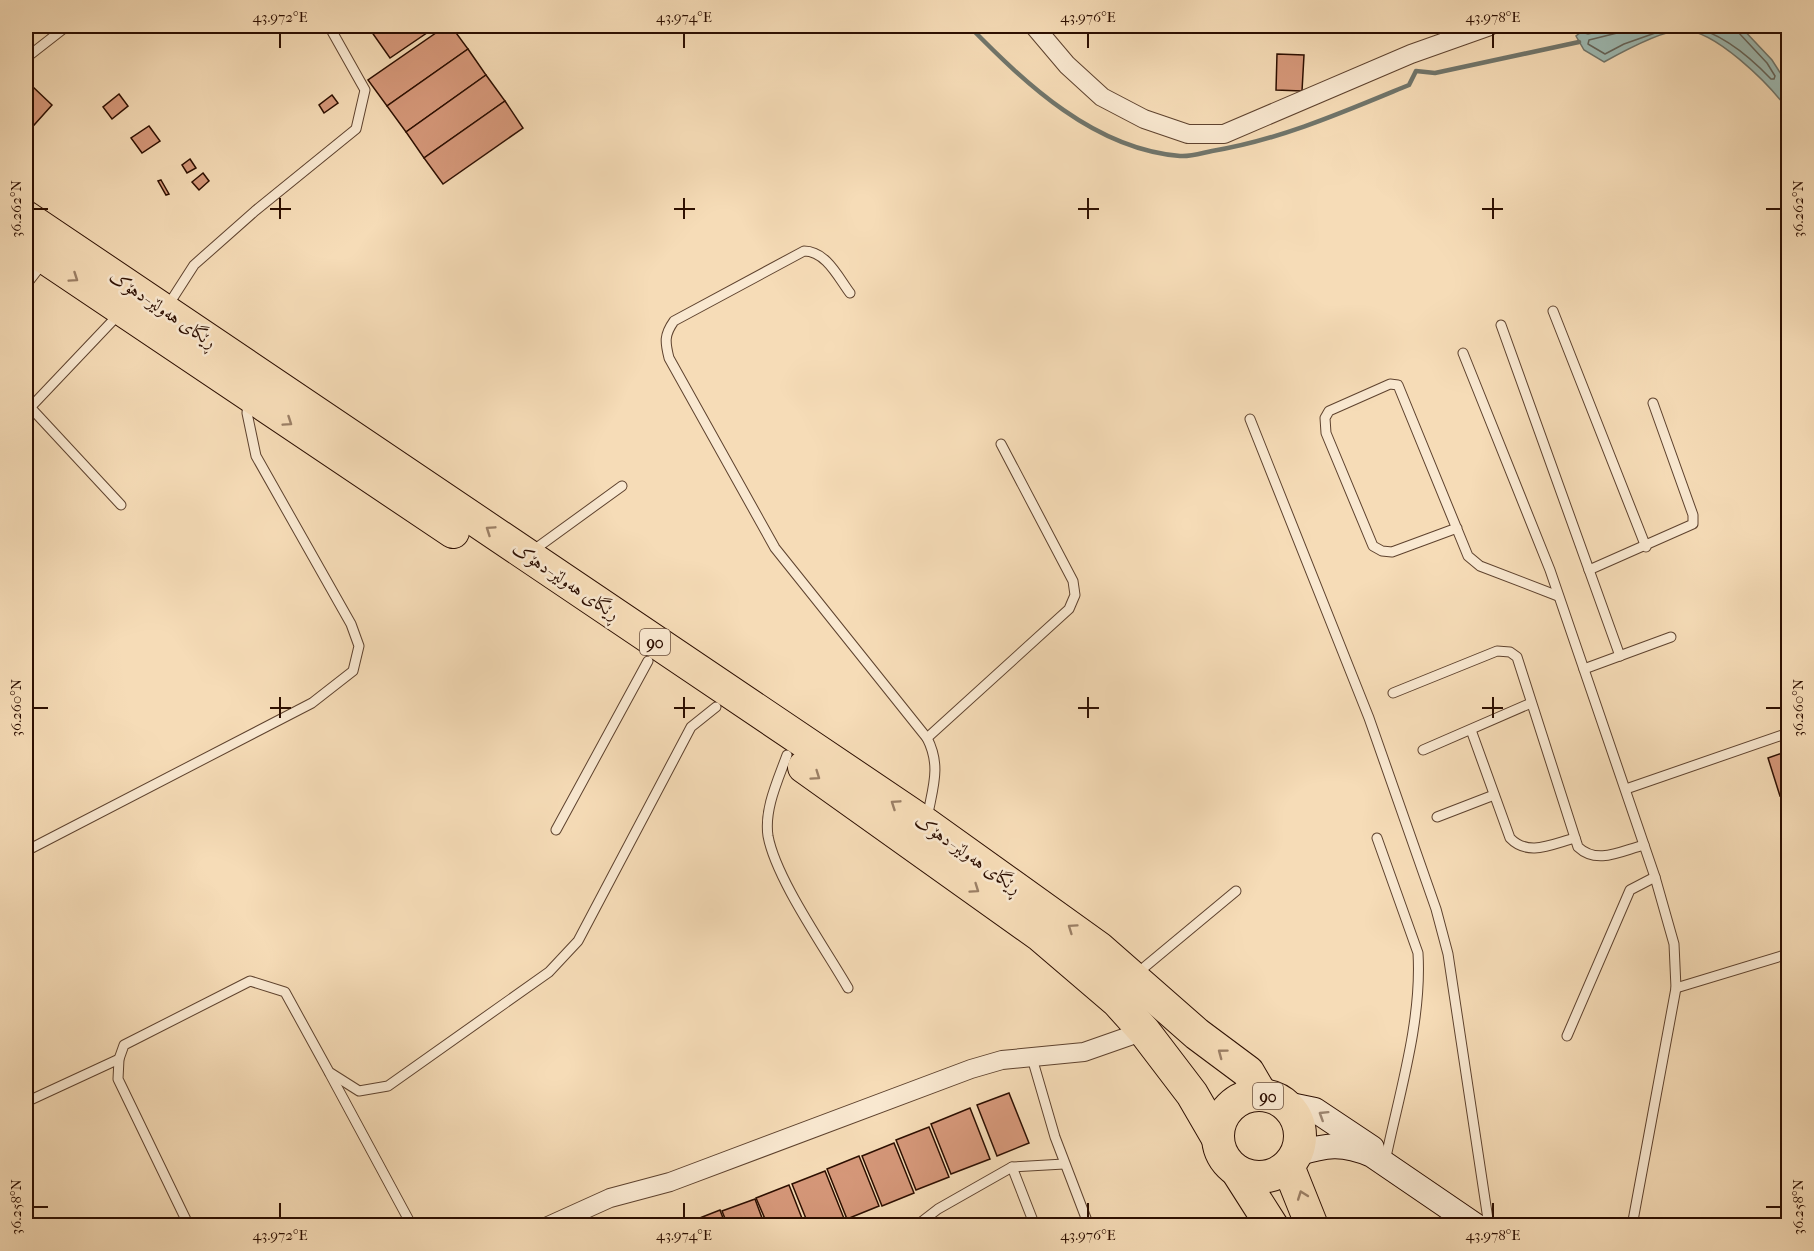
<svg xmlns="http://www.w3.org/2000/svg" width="1814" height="1251" viewBox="0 0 1814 1251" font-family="'IM FELL French Canon',Amiri,serif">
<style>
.water{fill:#9dbab3;stroke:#70756b;stroke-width:1.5}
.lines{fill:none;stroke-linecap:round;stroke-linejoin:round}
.shore{stroke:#64645a;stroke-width:1.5}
.stream{stroke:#70756b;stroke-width:4.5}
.building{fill:#d6987a;stroke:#2c0e00;stroke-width:1.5}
.lane-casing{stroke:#5e422e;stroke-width:11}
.street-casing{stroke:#5e422e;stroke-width:20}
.secondary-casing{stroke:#2c0e00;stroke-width:26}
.highway-casing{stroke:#2c0e00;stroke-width:34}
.lane{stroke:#f9e8d0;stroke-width:9}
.street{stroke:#f9e8d0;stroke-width:18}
.secondary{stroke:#f9e8d0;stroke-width:24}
.highway{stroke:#f6dcb7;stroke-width:32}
.oneway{stroke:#9b7f65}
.oneway2{stroke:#9d8672}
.ticks{fill:none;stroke:#2c0e00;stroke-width:2}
.labels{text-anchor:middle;stroke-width:5;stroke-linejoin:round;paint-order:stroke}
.shield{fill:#f9e8d0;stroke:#6a4f3e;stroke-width:1.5}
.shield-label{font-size:16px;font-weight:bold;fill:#2c0e00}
.street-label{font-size:18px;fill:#2c0e00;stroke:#f9e8d0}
.neatline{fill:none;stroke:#2c0e00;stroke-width:2}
.ticks-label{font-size:15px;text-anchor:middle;fill:#2c0e00}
</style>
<rect width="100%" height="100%" fill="#f6dcb7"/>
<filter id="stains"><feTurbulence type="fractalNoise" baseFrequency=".00333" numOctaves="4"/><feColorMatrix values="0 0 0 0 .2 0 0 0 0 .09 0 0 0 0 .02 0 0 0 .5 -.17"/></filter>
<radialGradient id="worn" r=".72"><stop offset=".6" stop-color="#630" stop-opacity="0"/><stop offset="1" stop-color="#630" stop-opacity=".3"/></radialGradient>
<path class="water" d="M1623,26H1740L1772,60L1788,85V110C1770,85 1714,28 1681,30C1661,31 1622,52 1604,62L1584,50L1576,36L1581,32L1588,34Z"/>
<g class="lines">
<g class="shore">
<path d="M1621,26L1617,33L1589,40L1588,44L1605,54L1624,44L1675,26"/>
<path d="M1689,26C1720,32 1750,57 1771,79H1774L1775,76L1767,63L1738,32L1736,26"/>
</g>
<path class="stream" d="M969,26C1026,84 1094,149 1180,156C1190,157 1202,153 1212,151C1280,140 1346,111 1409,85L1416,71L1435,73L1579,42"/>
</g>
<g class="building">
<path d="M379,26H437L390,58L371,31Z"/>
<path d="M446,26H451L468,49L387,106L368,80Z"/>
<path d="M468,49L486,75L406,132L387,106Z"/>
<path d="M1277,54L1304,55L1302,91L1276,90Z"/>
<path d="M486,75L505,101L424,158L406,132Z"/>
<path d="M32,86L52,105L26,134V93Z"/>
<path d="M119,94L128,106L112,119L103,107Z"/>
<path d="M332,95L338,103L324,113L319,105Z"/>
<path d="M505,101L523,128L443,184L424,158Z"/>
<path d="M149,126L160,141L142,153L131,138Z"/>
<path d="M190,159L196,168L187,173L182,165Z"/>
<path d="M203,173L209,181L199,190L192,182Z"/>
<path d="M161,180L169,194L166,195L158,181Z"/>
<path d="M1788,751V793L1780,796L1768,758Z"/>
<path d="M1009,1093L1029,1143L997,1156L977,1105Z"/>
<path d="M970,1108L990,1159L951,1174L931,1124Z"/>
<path d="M929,1127L949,1177L916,1190L896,1140Z"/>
<path d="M894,1143L914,1193L882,1206L862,1156Z"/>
<path d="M859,1156L879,1206L847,1219L827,1169Z"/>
<path d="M825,1171L845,1221L833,1226H809L792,1184Z"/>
<path d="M789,1185L805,1226H768L756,1198Z"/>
<path d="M755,1199L765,1226H728L722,1211Z"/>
<path d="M720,1210L726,1226H688L687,1223Z"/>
</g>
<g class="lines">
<g class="lane-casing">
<g id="lane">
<path d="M26,58L67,26"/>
<path d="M26,285L43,263"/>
<path d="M850,293C838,277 826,251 804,251L674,321C664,335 665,342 669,358L775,548L927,738C942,767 932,789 927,819"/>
<path d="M167,307L194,265L255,211L356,129L365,90L329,26"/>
<path d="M1553,311L1646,547"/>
<path d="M1501,325L1620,656"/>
<path d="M1463,353L1550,570L1655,877L1674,944L1676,988L1632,1226"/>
<path d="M30,407L121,505"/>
<path d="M26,412L120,313"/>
<path d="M1250,419L1369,718L1436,909L1448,954L1489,1226"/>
<path d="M1457,528L1392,552L1382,551L1373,546L1326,433L1325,418L1329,411L1390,384L1398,385L1468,556L1480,566L1558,596"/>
<path d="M531,552L622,486"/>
<path d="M1589,570L1693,524V515L1653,403"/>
<path d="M1584,669L1671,637"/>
<path d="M1393,693L1497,651L1510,652L1517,657L1578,847C1597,865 1621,851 1644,845"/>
<path d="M1471,730L1510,838C1528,857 1552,844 1575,838"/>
<path d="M927,738L1069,609L1075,595L1073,581L1001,444"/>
<path d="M1423,750L1531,703"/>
<path d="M787,755C778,780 764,809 768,836C776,879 825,948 848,988"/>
<path d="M1626,789L1788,733"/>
<path d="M1437,817L1494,795"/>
<path d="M556,830L648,661"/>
<path d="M1377,838L1418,953C1422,1020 1400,1091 1386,1157"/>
<path d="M26,851L312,703L353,671L359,646L351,624L256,456L247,413L248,401"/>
<path d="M1135,975L1236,891"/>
<path d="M1676,988L1788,954"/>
<path d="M1567,1036L1630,890L1655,877"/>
<path d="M1032,1058L1055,1137L1089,1226"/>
<path d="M330,1074L412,1226"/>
<path d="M26,1102L119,1059"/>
<path d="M1012,1167L1035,1226"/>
<path d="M189,1226L118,1079L119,1059L124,1045L250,981L285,992L329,1072L359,1091L388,1086L549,972L578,941L691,727L716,707"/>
<path d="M916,1226L938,1209L1012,1167L1064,1164"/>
</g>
</g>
<g class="street-casing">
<g id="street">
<path d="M1034,26L1067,65L1102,97L1144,119L1188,134H1224L1411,54L1490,26"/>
<path d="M548,1226L610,1198L670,1182L971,1069L1002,1060L1084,1052L1144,1031"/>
</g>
</g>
<g class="secondary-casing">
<g id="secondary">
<path d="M1286,1104L1315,1110L1372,1148"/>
<path d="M1296,1154C1326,1145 1342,1142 1372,1155L1476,1226"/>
</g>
</g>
<g class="highway-casing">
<g id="highway">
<path d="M26,217L926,824L1099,948L1197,1034L1248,1072L1261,1094"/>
<path d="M26,245L453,532"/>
<path d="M804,767L1041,936L1117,1001L1144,1031L1192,1094L1217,1137"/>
<circle cx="1259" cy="1136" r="41"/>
<path d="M1288,1166L1312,1226"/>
<path d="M1237,1171L1272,1226"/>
</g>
</g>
<use href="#lane" class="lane"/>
<use href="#street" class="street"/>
<use href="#secondary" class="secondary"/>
<use href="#highway" class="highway"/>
</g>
<defs><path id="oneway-chevron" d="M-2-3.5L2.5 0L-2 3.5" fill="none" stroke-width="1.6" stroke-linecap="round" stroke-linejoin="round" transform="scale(1.5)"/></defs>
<g class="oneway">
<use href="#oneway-chevron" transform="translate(74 278) rotate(34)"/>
<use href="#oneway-chevron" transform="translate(288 422) rotate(34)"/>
<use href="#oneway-chevron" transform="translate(490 530) rotate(-146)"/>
<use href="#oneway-chevron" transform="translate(816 776) rotate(35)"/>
<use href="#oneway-chevron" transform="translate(895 804) rotate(-146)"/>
<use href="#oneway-chevron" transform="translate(975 889) rotate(35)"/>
<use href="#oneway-chevron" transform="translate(1072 928) rotate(-145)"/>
<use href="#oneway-chevron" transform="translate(1222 1053) rotate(-143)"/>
<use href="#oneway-chevron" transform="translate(1302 1195) rotate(-110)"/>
</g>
<use class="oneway2" href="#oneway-chevron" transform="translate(1323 1115) rotate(-148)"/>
<path class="ticks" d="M280,33V48M684,33V48M1088,33V48M1493,33V48M280,198V219M684,198V219M1088,198V219M1493,198V219M33,209H48M270,209H291M674,209H695M1078,209H1099M1482,209H1503M1766,209H1781M280,697V718M684,697V718M1088,697V718M1493,697V718M33,708H48M270,708H291M674,708H695M1078,708H1099M1482,708H1503M1766,708H1781M280,1203V1218M684,1203V1218M1088,1203V1218M1493,1203V1218M33,1207H48M1766,1207H1781"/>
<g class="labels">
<g class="shield">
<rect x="640" y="629" width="30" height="26" rx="4.5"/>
<rect x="1253" y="1083" width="30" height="26" rx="4.5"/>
</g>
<g class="shield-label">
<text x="655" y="648">90</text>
<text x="1268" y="1102">90</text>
</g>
<g class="street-label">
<text transform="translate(163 309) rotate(34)" y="6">ڕێگای هەولێر-دهۆک</text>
<text transform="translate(566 581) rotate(34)" y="6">ڕێگای هەولێر-دهۆک</text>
<text transform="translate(968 854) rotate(35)" y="6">ڕێگای هەولێر-دهۆک</text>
</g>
</g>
<rect width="1814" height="1251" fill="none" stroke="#f6dcb7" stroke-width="66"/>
<rect x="33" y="33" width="1748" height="1185" class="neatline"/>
<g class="ticks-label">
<text x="280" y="22">43.972°E</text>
<text x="684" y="22">43.974°E</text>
<text x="1088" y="22">43.976°E</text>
<text x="1493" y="22">43.978°E</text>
<text transform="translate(16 209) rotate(-90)" y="5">36.262°N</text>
<text transform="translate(1798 209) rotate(-90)" y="5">36.262°N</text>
<text transform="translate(16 708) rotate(-90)" y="5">36.260°N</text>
<text transform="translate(1798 708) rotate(-90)" y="5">36.260°N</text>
<text transform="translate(16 1207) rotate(-90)" y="5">36.258°N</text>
<text transform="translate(1798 1207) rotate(-90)" y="5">36.258°N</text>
<text x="280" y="1240">43.972°E</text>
<text x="684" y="1240">43.974°E</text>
<text x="1088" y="1240">43.976°E</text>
<text x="1493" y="1240">43.978°E</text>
</g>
<rect width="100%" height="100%" filter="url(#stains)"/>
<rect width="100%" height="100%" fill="url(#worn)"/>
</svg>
